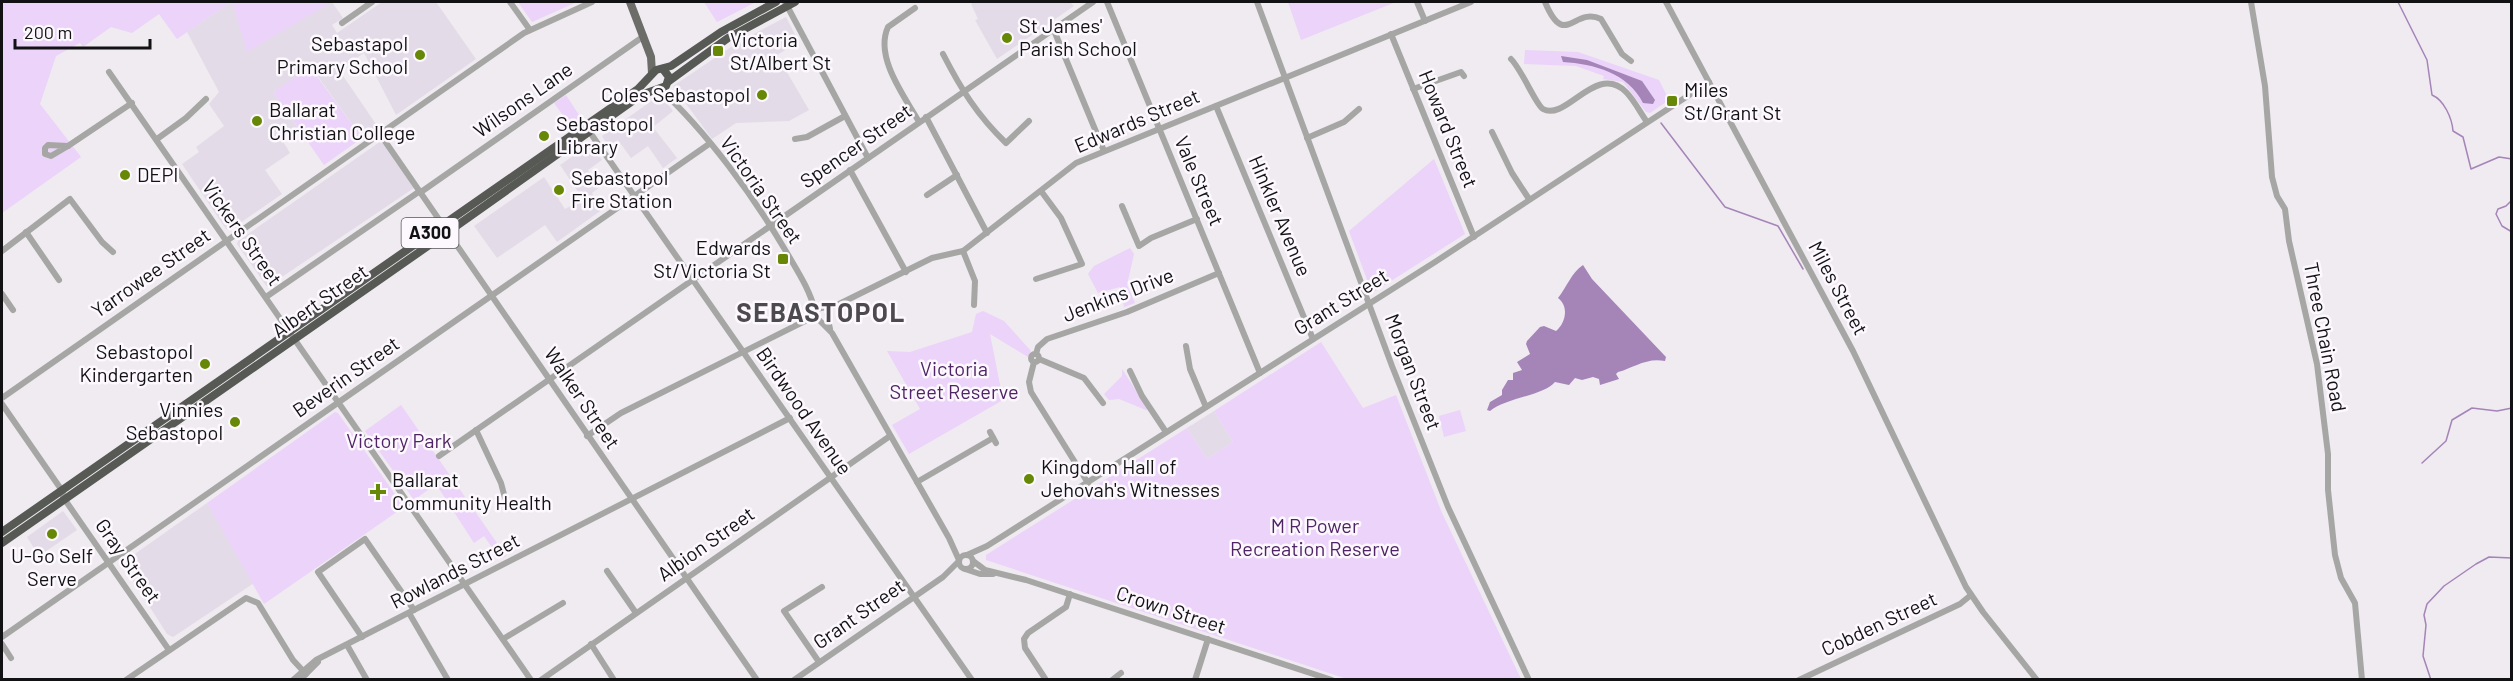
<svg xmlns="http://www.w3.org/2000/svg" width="2513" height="681" viewBox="0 0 2513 681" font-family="Barlow,sans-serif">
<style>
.built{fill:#e3dce8}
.green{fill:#ebd3f9}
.water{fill:#a584b8}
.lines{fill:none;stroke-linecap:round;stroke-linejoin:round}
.stream{stroke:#a584b8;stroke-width:1.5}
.minor{stroke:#a6a7a4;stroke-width:6}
.major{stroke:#6c6d69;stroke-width:8}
.highway{stroke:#575954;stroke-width:8}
.poi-dot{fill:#668806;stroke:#fcf8fe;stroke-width:2}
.labels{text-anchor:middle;stroke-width:5;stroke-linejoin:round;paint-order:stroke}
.shield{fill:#fcf8fe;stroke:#58565a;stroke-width:1.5}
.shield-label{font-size:18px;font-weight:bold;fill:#121113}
.poi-label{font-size:20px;fill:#121113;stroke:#fcf8fe;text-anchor:start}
.street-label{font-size:20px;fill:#121113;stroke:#fcf8fe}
.park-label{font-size:20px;fill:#4f2465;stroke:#fcf8fe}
.district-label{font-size:26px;font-weight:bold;letter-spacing:1.5px;fill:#4d4a4f;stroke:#fcf8fe}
</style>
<rect width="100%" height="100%" fill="#efebf1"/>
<g class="built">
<path d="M231,2H332L343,18L332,25L337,33L382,2H436L476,59L396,115L364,53L339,70L378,127L362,138L311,67L273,92L300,131L284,143L290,153L265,170L282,194L230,230L226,229L182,164L199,152L196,147L224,126L209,104L219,92L187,32Z"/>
<path d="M973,2H1070L1074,6L997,59L975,20L978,19L971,4Z"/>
<path d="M786,17L799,42L777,55L809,110L789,121L736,123L712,139L673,86L740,41Z"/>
<path d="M660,95L673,111L653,127L677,158L663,168L648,146L631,158L618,140L608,146L602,136Z"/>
<path d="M381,141L414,188L267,287L237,244L238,241Z"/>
<path d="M590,144L602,160L588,170L600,187L592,193L603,209L557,242L545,225L497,258L474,226L544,177L565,209L583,199L560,165Z"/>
<path d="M1214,411L1233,442L1207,459L1187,428Z"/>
<path d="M207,503L254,583L173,637L167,634L122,563Z"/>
<path d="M63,511L77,530L39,556L27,537Z"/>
</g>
<g class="green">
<path d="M2,2H231L177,39L159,14L132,33L111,27L83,47L80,43L56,56L40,104L81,157L2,213Z"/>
<path d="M232,2H332L247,52Z"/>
<path d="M518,2H577L532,22Z"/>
<path d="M704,2H756L717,22Z"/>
<path d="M1288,2H1396L1301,40Z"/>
<path d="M1525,50L1578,52L1659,80L1669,100L1650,113L1646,112L1623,82L1603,79L1604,76L1576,66L1524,64Z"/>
<path d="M310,67L362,138L324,165L273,92Z"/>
<path d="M566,95L581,118L570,125L554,103Z"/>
<path d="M1434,159L1465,234L1372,293L1349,231Z"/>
<path d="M1130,248L1134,254L1127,285L1135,303L1124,307L1120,287L1098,293L1088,274L1094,266Z"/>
<path d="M983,311L1004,321L1031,351L1028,357L990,334L1003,400L909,454L892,425L920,409L887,351L910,352L972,332L976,314Z"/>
<path d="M1321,342L1363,408L1396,395L1442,513L1521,679H1347L986,560V555L1187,428L1207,459L1233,442L1214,411Z"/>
<path d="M1122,369L1148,409L1146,410L1119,399L1109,400L1104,394L1122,376Z"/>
<path d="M401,405L506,556L500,559L484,536L474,543L436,484L414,500L365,431Z"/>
<path d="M1460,410L1466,431L1444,437L1439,416Z"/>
<path d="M335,412L338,413L404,507L264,604L207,503Z"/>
</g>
<g class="water">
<path d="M1561,56L1587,60L1642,81L1655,100L1653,104L1643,103C1628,73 1594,64 1563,62Z"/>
<path d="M1583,265L1592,279L1666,357L1665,361C1647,357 1633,368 1618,372L1616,374L1619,379L1600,385L1599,379L1593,377L1582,380L1575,378L1569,385L1555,382C1545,395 1506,398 1490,411L1487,410L1490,402L1502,395V390L1508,380H1513V373L1522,370L1517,362L1530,354L1526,344L1527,341L1540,327L1544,326L1556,331C1566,323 1569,306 1558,298C1567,287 1571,273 1583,265Z"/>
</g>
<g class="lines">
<g class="stream">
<path d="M2398,2L2427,60L2432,95C2444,100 2452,118 2453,131L2463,137L2471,169L2499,157L2512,159"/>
<path d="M1661,123L1725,207L1778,226L1803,269"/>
<path d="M2512,200L2506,206L2498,209L2496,214L2502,226L2512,232"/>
<path d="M2422,463L2446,441L2452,420L2472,408L2497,411L2512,408"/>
<path d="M2431,680L2423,656L2426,625L2424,615L2427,604L2444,586L2476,564L2489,557L2512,558"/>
</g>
<g class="minor">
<path d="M510,2L530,30"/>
<path d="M785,2L868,158"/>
<path d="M1107,2L1260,373"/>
<path d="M1257,2L1392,366L1448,507L1529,680"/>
<path d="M1417,2L1425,21"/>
<path d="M1545,2C1565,50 1574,6 1601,19L1622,54L1631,61"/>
<path d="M1666,2L1853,351L1966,587L1983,612L2037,680"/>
<path d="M2251,2L2265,86L2272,177L2277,196L2285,209L2289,241L2317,364L2328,454V490L2335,555L2341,578L2355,603L2362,680"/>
<path d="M915,8L888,27C874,57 905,97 919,122"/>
<path d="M342,23L372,2"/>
<path d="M1053,28L1104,151"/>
<path d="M1391,34L1474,237"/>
<path d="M943,54C961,89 977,115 1006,143L1029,121"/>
<path d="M1511,59C1522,70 1536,105 1543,109C1566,122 1596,62 1626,92C1634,100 1640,112 1647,122"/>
<path d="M109,72L531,680"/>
<path d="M659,88C707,132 754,197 787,253C798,272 810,290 815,311"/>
<path d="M1413,89L1461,72L1464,76"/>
<path d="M1216,106L1313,339"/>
<path d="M926,117L987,233"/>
<path d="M589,131L972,680"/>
<path d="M1492,132L1512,173L1529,199"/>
<path d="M380,134L757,680"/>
<path d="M1307,138L1344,122L1359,109"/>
<path d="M157,139L186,118L206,99"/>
<path d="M795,139L807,137L845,116"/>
<path d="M68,146L48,145L45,148V154L51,156L68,146L132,103"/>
<path d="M850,170L906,272"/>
<path d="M421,192L644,36"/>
<path d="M927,195L957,175"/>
<path d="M1122,206L1139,246L1151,238L1197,219"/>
<path d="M26,232L59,280"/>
<path d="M2,251L70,199L102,242L113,252"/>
<path d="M963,251L975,281L974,305"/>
<path d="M1036,279L1082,264L1061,218L1041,191"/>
<path d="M2,294L13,310"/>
<path d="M266,297L420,191"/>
<path d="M827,315L830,329"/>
<path d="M1186,346L1190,369L1206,407"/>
<path d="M1036,354L1038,347L1047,339L1127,312L1219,273"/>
<circle cx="1035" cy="358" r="4"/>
<path d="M1039,359L1084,378L1103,403"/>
<path d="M1034,362L1029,382L1031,392L1088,483"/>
<path d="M1130,371L1142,396L1166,432"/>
<path d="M2,398L524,33L592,2"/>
<path d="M2,404L63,492"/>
<path d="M476,430L501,483L505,498"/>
<path d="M990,432L996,443"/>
<path d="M587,436L621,413L805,321L815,312"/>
<path d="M439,456L1093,2"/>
<path d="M917,482L993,438"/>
<path d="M63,497L169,650"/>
<circle cx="966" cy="562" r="7"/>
<path d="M967,555L987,546L1435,262L1709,82"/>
<path d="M959,560L949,538L832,333L815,316L816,309L837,305L932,258L963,251L1076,163L1471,2"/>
<path d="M973,561L985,570L1026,580L1332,680"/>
<path d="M965,569L980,574H993"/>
<path d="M607,571L636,613"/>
<path d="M409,613L448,680"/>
<path d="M2,637L709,144"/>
<path d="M362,637L318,572L365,539L414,610"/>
<path d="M503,639L563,603"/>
<path d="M2,644L11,658"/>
<path d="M591,644L614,680"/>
<path d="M347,645L367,680"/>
<path d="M819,662L784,611L822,587"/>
<path d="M126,680L246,598L258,603L293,660L306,674"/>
<path d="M293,680L316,660L790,418"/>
<path d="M300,680L318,662"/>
<path d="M541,680L890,436"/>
<path d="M794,680L943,577L959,561"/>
<path d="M1046,680L1025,648L1024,639L1028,633L1066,607L1070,594"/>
<path d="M1112,680L1121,673"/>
<path d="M1195,680L1208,639"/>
<path d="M1799,680L1960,604L1971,595"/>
</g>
<path class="major" d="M630,2L651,57L652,73"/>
<g class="highway">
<path d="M669,81L728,38L795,2"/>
<path d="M2,532L638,89L656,70L671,66L721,32L776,2"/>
<path d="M2,543L448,232L641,95L666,86L669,77L663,69"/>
</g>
</g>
<g class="poi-dot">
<circle cx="1007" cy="38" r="6"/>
<rect x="712" y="45" width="12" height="12" rx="3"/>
<circle cx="420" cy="55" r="6"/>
<circle cx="762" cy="95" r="6"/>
<rect x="1666" y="95" width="12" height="12" rx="3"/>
<circle cx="257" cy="121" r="6"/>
<circle cx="544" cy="136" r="6"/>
<circle cx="125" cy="175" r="6"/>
<circle cx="559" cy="190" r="6"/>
<rect x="777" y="253" width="12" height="12" rx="3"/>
<circle cx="205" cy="364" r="6"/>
<circle cx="235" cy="422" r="6"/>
<circle cx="1029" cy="479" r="6"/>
<path d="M375 483h6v6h6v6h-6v6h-6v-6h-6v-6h6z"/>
<circle cx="52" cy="534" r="6"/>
</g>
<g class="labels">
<rect class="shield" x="401.5" y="218" width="57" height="30" rx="4.5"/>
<g class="shield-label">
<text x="430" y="239">A300</text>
</g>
<g class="poi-label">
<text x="1019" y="33">St James'<tspan x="1019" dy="23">Parish School</tspan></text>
<text x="730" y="47">Victoria<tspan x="730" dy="23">St/Albert St</tspan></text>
<text x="408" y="51" text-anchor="end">Sebastapol<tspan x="408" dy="23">Primary School</tspan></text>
<text x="1684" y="97">Miles<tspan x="1684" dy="23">St/Grant St</tspan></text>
<text x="750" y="102" text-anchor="end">Coles Sebastopol</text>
<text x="269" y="117">Ballarat<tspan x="269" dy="23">Christian College</tspan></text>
<text x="556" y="131">Sebastopol<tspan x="556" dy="23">Library</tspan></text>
<text x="137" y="182">DEPI</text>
<text x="571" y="185">Sebastopol<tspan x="571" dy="23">Fire Station</tspan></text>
<text x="771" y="255" text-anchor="end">Edwards<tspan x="771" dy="23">St/Victoria St</tspan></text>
<text x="193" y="359" text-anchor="end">Sebastopol<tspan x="193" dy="23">Kindergarten</tspan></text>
<text x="223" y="417" text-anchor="end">Vinnies<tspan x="223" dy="23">Sebastopol</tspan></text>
<text x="1041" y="474">Kingdom Hall of<tspan x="1041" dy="23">Jehovah's Witnesses</tspan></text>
<text x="392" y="487">Ballarat<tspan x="392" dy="23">Community Health</tspan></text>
<text x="52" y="563" text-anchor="middle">U-Go Self<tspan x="52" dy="23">Serve</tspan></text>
</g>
<g class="street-label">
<text transform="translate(523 100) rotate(-35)" y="7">Wilsons Lane</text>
<text transform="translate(1137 121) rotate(-23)" y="7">Edwards Street</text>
<text transform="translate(1448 129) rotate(68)" y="7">Howard Street</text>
<text transform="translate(856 146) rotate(-35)" y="7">Spencer Street</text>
<text transform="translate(1199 181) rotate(67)" y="7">Vale Street</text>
<text transform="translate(761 190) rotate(55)" y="7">Victoria Street</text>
<text transform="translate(1280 216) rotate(67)" y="7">Hinkler Avenue</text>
<text transform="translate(242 233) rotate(55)" y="7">Vickers Street</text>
<text transform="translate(151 273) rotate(-35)" y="7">Yarrowee Street</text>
<text transform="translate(1838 288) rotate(62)" y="7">Miles Street</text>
<text transform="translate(1118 295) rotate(-21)" y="7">Jenkins Drive</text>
<text transform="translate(320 301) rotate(-35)" y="7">Albert Street</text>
<text transform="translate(1341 302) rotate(-32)" y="7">Grant Street</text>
<text transform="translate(2325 337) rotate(79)" y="7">Three Chain Road</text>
<text transform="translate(1413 372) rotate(69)" y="7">Morgan Street</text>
<text transform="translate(346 377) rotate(-35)" y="7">Beverin Street</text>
<text transform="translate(582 398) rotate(56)" y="7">Walker Street</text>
<text transform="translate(804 411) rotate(55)" y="7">Birdwood Avenue</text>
<text transform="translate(706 544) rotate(-35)" y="7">Albion Street</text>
<text transform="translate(128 561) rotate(55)" y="7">Gray Street</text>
<text transform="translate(455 571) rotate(-27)" y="7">Rowlands Street</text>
<text transform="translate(1171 610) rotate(18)" y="7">Crown Street</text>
<text transform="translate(859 614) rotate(-35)" y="7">Grant Street</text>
<text transform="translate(1879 624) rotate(-25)" y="7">Cobden Street</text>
</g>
<g class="park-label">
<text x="954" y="376">Victoria<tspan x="954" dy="23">Street Reserve</tspan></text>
<text x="399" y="448">Victory Park</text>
<text x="1315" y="533">M R Power<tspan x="1315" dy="23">Recreation Reserve</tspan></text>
</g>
<g class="district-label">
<text x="821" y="322">SEBASTOPOL</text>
</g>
</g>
<rect width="2513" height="681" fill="none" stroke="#121113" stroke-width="6"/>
<path d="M15 39v9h135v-9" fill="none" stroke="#121113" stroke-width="3"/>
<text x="24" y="39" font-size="18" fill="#121113" stroke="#fcf8fe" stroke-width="4.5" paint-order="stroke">200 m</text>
</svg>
